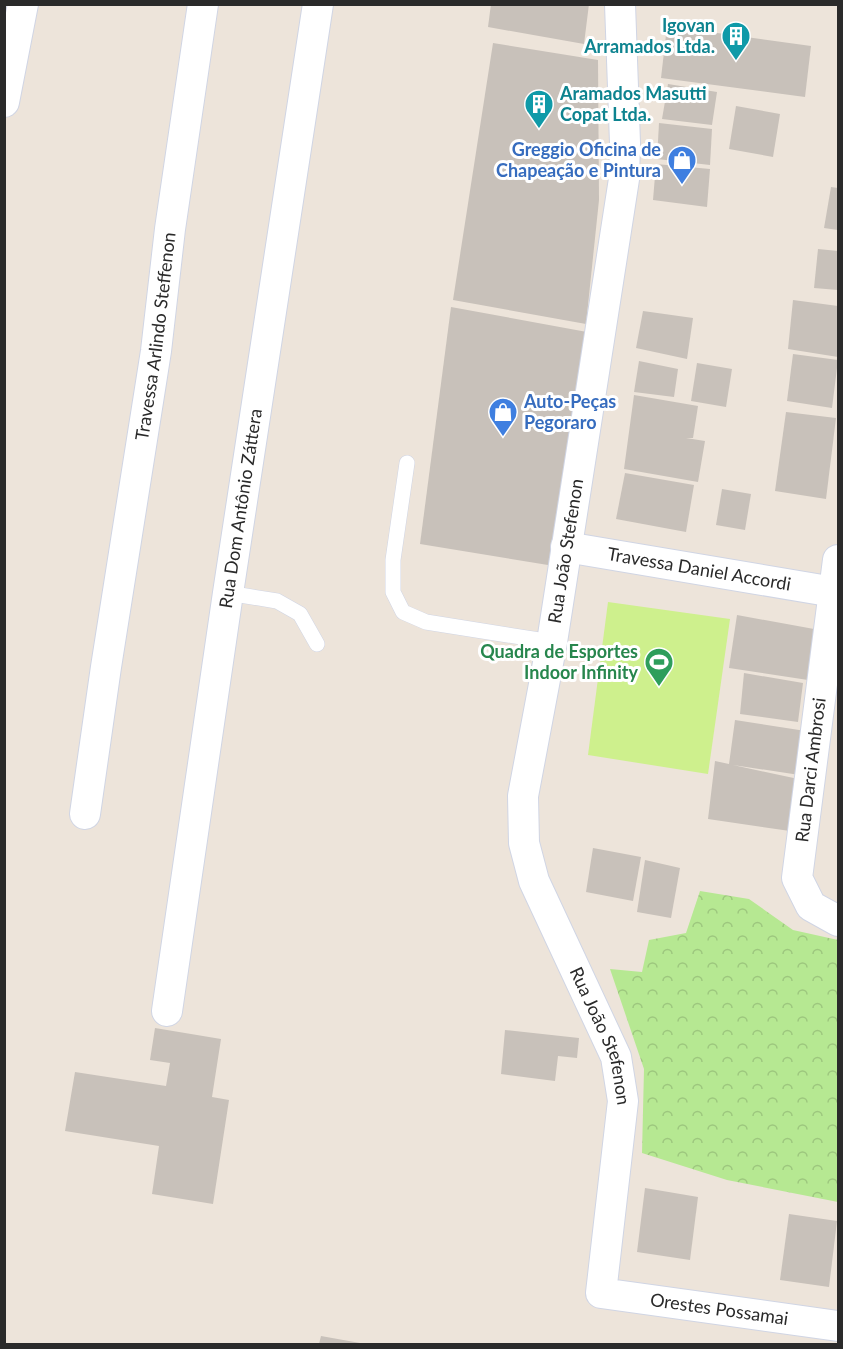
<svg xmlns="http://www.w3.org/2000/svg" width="843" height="1349" viewBox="0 0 843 1349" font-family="Lato,sans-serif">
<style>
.forest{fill:url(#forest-crowns)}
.pitch{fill:#cef08d}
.building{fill:#c8c1ba}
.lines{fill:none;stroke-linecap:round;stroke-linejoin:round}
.lane-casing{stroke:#d0d5e4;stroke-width:16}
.street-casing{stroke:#d0d5e4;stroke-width:32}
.lane{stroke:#fff;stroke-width:15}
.street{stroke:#fff;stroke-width:30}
.labels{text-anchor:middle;stroke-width:6;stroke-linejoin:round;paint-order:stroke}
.culture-label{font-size:18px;font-weight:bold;fill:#0d838f;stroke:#fff;text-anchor:end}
.shop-label{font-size:18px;font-weight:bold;fill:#366cbe;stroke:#fff;text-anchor:end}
.street-label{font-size:18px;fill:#2a2a2a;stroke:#fff}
.leisure-label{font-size:18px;font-weight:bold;fill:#27864d;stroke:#fff;text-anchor:end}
</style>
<defs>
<pattern id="forest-crowns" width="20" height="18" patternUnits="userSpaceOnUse" patternTransform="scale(1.5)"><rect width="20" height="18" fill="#b6e892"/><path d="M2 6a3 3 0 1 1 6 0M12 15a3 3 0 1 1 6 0" fill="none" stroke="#9dc77e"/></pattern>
</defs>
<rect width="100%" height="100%" fill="#ede4da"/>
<path class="forest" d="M700,891L749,899L793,930L838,940V1202L727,1180L642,1153L644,1069L610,969L642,972L649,940L686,933Z"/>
<path class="pitch" d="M608,602L730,619L708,774L588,755Z"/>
<g class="building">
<path d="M491,4H589L584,44L488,27Z"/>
<path d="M667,26L811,46L805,97L661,78Z"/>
<path d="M493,43L598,60L599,200L586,324L453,300Z"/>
<path d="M668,84L717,92L712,125L662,119Z"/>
<path d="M736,106L780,114L773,157L729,149Z"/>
<path d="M659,123L712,129L710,165L657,159Z"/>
<path d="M656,164L710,169L707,207L653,200Z"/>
<path d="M831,187L838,188V230L824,228Z"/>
<path d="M818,249L838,251V290L814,288Z"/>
<path d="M793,300L838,306V357L788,349Z"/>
<path d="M451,307L587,332L554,566L420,544Z"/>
<path d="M643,311L693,318L687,359L636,348Z"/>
<path d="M793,354L838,360L832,408L787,401Z"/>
<path d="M639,361L678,369L674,397L634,392Z"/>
<path d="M697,363L732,369L726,407L691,401Z"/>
<path d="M634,395L698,406L693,438H686L705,441L698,482L624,469Z"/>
<path d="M786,412L836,418L826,499L775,491Z"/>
<path d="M625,473L694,485L686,532L616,519Z"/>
<path d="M722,489L751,494L745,530L716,525Z"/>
<path d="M737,615L814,629L808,680L729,668Z"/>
<path d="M744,673L803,683L798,722L740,714Z"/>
<path d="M735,720L812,732L806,776L733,765L803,780L797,832L708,819L715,761L729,764Z"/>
<path d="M593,848L641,857L633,901L586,892Z"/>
<path d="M645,860L680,868L671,918L637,912Z"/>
<path d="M155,1028L221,1039L212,1097L229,1100L213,1204L152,1194L159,1146L65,1131L75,1072L166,1086L170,1063L150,1060Z"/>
<path d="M505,1030L579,1038L577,1058L558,1056L555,1081L501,1074Z"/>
<path d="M645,1188L698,1197L690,1260L637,1252Z"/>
<path d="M789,1214L837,1221L829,1287L780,1280Z"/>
<path d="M321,1336L360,1343V1344H319Z"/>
</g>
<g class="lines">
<g class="lane-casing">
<g id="lane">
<path d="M407,463L393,560V592L403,612L426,622L552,642"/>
<path d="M228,593L277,601L300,614L317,644"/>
</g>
</g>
<g class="street-casing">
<g id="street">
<path id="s1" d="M620,4L625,143L624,179L552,642L523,796L524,843L534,881L616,1057L623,1101L601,1293L838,1326"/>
<path d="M4,102L23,4"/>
<path id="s2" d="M566,547L834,592"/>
<path d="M838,560L797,878L811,906L838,921"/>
<path id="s3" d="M85,814L106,667L156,351L170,229L203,4"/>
<path id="s4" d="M167,1011L228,593L318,4"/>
</g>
</g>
<use href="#lane" class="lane"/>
<use href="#street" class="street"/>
</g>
<defs>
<g id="building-pin" transform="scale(1.5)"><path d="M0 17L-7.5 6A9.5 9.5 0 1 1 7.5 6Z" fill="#0f9aa8" stroke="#fff"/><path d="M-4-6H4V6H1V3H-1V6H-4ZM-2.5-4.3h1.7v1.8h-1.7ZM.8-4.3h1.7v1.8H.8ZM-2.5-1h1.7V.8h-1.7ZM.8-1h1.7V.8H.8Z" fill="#fff"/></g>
<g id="shop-pin" transform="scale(1.5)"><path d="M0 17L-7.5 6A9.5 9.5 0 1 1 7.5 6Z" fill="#3f7fe0" stroke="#fff"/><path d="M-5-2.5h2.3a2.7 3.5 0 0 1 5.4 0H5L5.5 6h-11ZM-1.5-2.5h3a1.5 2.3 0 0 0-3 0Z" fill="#fff"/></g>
<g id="stadium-pin" transform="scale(1.5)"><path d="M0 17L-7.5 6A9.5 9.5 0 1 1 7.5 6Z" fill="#2e9e5b" stroke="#fff"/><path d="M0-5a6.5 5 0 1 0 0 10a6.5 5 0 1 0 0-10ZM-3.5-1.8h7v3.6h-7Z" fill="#fff"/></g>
</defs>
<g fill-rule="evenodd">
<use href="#building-pin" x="736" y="36"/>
<use href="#building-pin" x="539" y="104"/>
<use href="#shop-pin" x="682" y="160"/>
<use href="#shop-pin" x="503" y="412"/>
<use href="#stadium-pin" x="659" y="662"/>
</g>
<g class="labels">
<g class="culture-label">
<text x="715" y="32">Igovan<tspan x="715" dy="21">Arramados Ltda.</tspan></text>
<text x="560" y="100" text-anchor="start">Aramados Masutti<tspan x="560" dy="21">Copat Ltda.</tspan></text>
</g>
<g class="shop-label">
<text x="661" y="156">Greggio Oficina de<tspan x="661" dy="21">Chapeação e Pintura</tspan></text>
<text x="524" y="408" text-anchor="start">Auto-Peças<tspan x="524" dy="21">Pegoraro</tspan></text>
</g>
<g class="street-label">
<text dy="6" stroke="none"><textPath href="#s3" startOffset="483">Travessa Arlindo Steffenon</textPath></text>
<text dy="6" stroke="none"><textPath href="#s4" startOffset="508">Rua Dom Antônio Záttera</textPath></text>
<text transform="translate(566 551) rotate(-81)" y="6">Rua João Stefenon</text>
<text dy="6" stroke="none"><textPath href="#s2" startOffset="135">Travessa Daniel Accordi</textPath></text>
<text transform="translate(811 770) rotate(-83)" y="6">Rua Darci Ambrosi</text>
<text dy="6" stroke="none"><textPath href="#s1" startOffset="1056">Rua João Stefenon</textPath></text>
<text dy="6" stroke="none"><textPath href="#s1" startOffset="1438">Orestes Possamai</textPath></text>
</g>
<g class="leisure-label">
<text x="638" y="658">Quadra de Esportes<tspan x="638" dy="21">Indoor Infinity</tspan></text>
</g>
</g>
<rect width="843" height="1349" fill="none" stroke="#2a2a2a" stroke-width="12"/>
</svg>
